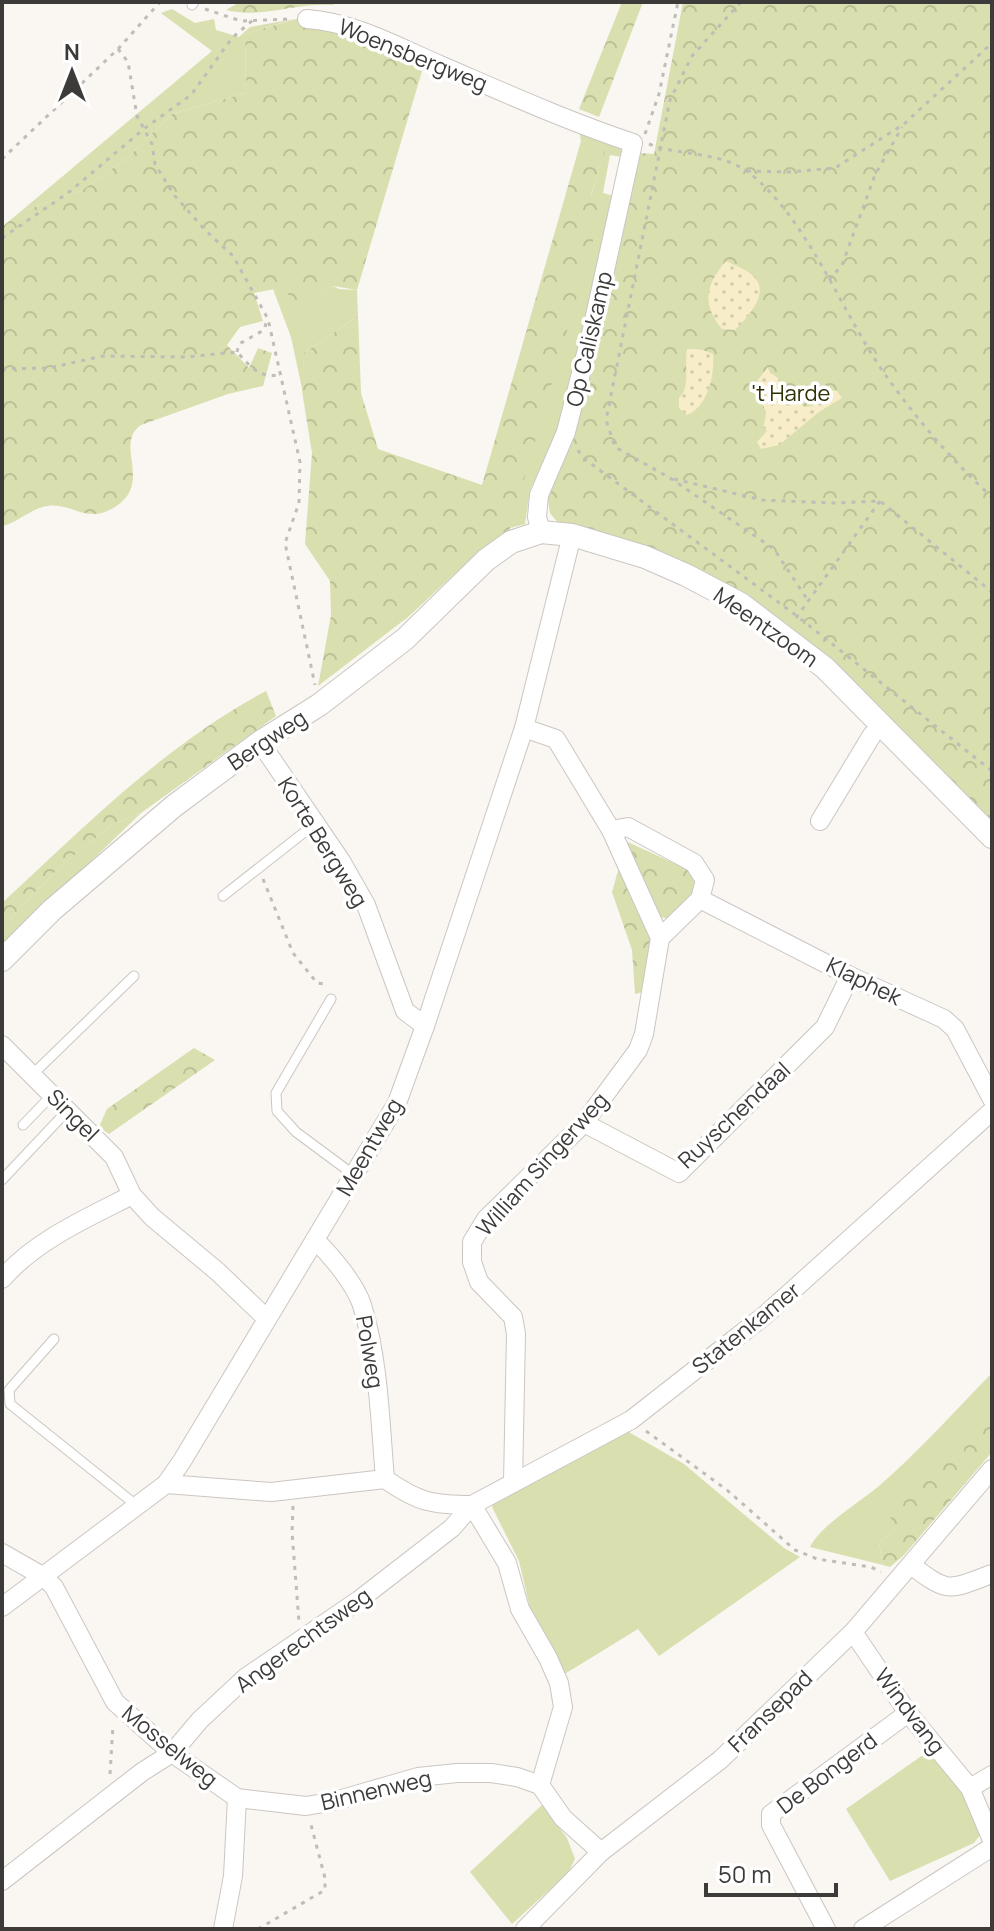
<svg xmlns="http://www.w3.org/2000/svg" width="994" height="1931" viewBox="0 0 994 1931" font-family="Manrope,sans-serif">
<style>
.grass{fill:#dadfaf}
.forest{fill:url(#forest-crowns)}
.sand{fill:url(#sand-dots)}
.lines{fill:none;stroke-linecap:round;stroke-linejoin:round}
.service-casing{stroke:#cbc6c2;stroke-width:11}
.minor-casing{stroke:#cbc6c2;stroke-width:20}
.tertiary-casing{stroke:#cbc6c2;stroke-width:24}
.path{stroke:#c0bdb9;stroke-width:3;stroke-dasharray:4 6;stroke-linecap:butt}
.service{stroke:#fff;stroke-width:9}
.minor{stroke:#fff;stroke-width:18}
.tertiary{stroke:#fff;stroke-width:22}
.labels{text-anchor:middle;stroke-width:7;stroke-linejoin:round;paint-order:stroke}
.street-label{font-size:22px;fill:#3c3b39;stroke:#fff}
.park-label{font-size:22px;fill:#2f3104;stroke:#fff}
</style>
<defs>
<pattern id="forest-crowns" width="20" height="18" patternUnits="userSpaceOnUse" patternTransform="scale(2)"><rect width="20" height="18" fill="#dadfaf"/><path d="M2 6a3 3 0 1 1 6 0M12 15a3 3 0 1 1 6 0" fill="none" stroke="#bcc097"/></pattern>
<pattern id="sand-dots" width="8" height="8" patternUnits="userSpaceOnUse" patternTransform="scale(2)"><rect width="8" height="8" fill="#f7edc8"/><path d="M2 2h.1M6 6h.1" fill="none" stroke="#d5ccad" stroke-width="1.8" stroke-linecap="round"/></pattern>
</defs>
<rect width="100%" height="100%" fill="#faf6f1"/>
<g class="grass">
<path d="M172,9L195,23L214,19L216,30L239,37L250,27L294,19L245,34L246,93L172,114L127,158L81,191L20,212L212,51L161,13Z"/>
<path d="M579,129L618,145L623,153L622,157L610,155L603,193L614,196L585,333L559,425L530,490L525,524L510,528L591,196L606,146L581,141Z"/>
<path d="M285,286L322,294L333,286L339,289L357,290L358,316L304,353L303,393L291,337L273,289Z"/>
<path d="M141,813L2,947V930L22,905L62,865L113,824Z"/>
<path d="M992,1373V1395L968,1465L879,1543L883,1565L810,1547C821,1525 860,1502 879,1486C919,1451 955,1411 992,1373Z"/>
<path d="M627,1431L684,1464L784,1548L800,1557L659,1656L638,1629L563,1675L541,1626L530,1608L519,1561L492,1507L494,1502Z"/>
<path d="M930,1750L961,1789L980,1835L974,1843L890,1881L846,1809Z"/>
<path d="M542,1805L567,1838L575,1859L568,1873L512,1924L470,1872Z"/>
</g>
<g class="forest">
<path d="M240,2H336L333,5C297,2 262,19 226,10Z"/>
<path d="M622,2H643L599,117L579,109Z"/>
<path d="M683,2H992V833L781,626L559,524L550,513L547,494L579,418L623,214L641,153L654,154Z"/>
<path d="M306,16L425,61L357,290L333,286L322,294L294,307L285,287L254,293L263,321L240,327L227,345L249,368L258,348L272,353L263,386L228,394L141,425C113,445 154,482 115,507C86,525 72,502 48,506C31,508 18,523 2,526V227L20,212L81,191L127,158L172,114L246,93L245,34Z"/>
<path d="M581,141L607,145L591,195L604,203L508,535L475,555L408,617L318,686L331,615L330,581L305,544L312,453L302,391L304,353L358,316L361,393L378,449L482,485Z"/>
<path d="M266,691L276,716L141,813L113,824L62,865L22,905L2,930V903C84,827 166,744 266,691Z"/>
<path d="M621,839L691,871L703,879L677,921L653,915Z"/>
<path d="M620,864L657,944L651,990L635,994L632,950L612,892Z"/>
<path d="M194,1048L215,1060L109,1134L99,1127L107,1109Z"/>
<path d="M991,1394L992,1452L904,1555L890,1567L883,1565L879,1543L895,1529L889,1513L938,1456L968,1464L962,1444Z"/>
</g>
<g class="sand">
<path d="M726,261C734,265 749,270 755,278C770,294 746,319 735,330L722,329C701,304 706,284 726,261Z"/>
<path d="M687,349H700L713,354C715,374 708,407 687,415L679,408V398C691,387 684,366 687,349Z"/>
<path d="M768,367L769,371L780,380V389L805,407L812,406L831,390L837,391L842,398L819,412L779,445L761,449L757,442L767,431L763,426C771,409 758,401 755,384Z"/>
</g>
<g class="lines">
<g class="service-casing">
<g id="service">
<path d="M192,5L194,2"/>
<path d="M223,896L316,823"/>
<path d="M331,999L276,1093L277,1111L296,1132L354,1175"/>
<path d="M33,1074L134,976"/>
<path d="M23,1125L53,1094"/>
<path d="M2,1180L68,1110"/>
<path d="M54,1339L9,1390L10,1404L136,1505"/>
</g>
</g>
<g class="minor-casing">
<g id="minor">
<path d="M307,19C353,22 398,47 440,65C503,92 567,121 633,143L591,334L566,432L539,495L537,517L541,532"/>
<path d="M260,742L341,861L366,905L405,1011L425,1026"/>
<path d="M820,821L872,735L883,724"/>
<path d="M611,830L628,827L694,863L705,880L700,899L660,938"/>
<path d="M700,899L850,976L944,1019L955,1029L992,1099"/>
<path d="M2,1045L114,1157L132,1195"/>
<path d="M584,1123L679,1173L825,1027L850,976"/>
<path d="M315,1240C331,1255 355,1284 362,1305C379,1361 380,1421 385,1479"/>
<path d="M2,1279C36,1240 87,1218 132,1195L152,1217L218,1272L267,1319"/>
<path d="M513,1482L516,1334L513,1317L479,1282L472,1262V1242L486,1219L584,1123L638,1050L644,1034L660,938L611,830L556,739L524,728"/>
<path d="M166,1484L271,1492L385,1479C418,1502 432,1505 472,1505"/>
<path d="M472,1505L507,1563L520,1609L548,1658L559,1683L563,1707L540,1785"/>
<path d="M2,1553L44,1577L54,1587L115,1702L172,1753L237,1798L306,1806L335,1801L418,1777L457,1773H491L517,1777L540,1785"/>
<path d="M911,1565C949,1594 948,1590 992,1574"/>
<path d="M2,1607L166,1484L182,1461L397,1103L425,1026L524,728L572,535"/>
<path d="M853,1632L908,1713L970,1788L992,1840"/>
<path d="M540,1785L563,1818L601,1852"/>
<path d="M970,1788L992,1775"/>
<path d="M2,1881L142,1772L172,1753L200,1720L245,1678L359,1600L452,1528L472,1505L631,1420L764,1316L992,1111"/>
<path d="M223,1929L233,1876L237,1798"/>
<path d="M525,1929L601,1852L720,1760L853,1632L992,1469"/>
<path d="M826,1929L771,1825V1814L908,1713"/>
<path d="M863,1929L992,1847"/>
</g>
</g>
<g class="tertiary-casing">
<path id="tertiary" d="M2,960L52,910L174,806L260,742L319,705L405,639L486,560L511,542L541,532L572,535L645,557L686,575L741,604L825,668L992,837"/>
</g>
<g class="path">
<path d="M741,2L692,56L670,100L606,420L615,447L670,478L774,549L809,602"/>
<path d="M205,9L241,21L291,19"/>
<path d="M118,49L128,62L137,116L152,144L155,164L174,195L205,230L233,256L268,319L300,462L299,503L285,543L315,685"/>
<path d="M645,134L659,94L678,2"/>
<path d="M649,144C680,156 719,151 748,172C807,217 842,313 884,373C915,417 952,461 992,497"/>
<path d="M2,159L118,49L160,2"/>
<path d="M747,171L788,172L835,168L904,124L992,43"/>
<path d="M2,238L68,193L145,128L191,95L232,38L253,20"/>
<path d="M829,280L842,265L875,175L902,127"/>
<path d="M237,352L239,344L264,330L267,320"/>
<path d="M2,369L49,368L103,356L186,357L237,352C251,367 260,380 282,374"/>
<path d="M578,450L582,457L797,616L992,771"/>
<path d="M674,479L762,500L834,503L880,501L992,592"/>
<path d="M796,618L880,501"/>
<path d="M263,879L293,953L317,983L325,984L326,986"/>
<path d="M646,1431L727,1490L795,1550L817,1559L871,1567L881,1572"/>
<path d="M293,1506L292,1532L299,1622"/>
<path d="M110,1774L113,1725"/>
<path d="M258,1929L325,1890V1878L310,1821"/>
</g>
<use href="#service" class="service"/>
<use href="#minor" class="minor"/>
<use href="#tertiary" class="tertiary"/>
</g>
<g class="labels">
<g class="street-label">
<text transform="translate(413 55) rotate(22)" y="8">Woensbergweg</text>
<text transform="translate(589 339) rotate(-77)" y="8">Op Caliskamp</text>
<text transform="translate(766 627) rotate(35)" y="8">Meentzoom</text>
<text transform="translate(267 740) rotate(-34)" y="8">Bergweg</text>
<text transform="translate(323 842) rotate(58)" y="8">Korte Bergweg</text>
<text transform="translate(864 981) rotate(26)" y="8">Klaphek</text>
<text transform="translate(73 1115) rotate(45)" y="8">Singel</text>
<text transform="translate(734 1115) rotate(-43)" y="8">Ruyschendaal</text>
<text transform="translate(369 1147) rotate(-60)" y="8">Meentweg</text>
<text transform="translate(542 1164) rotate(-48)" y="8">William Singerweg</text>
<text transform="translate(746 1328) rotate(-39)" y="8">Statenkamer</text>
<text transform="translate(370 1352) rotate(80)" y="8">Polweg</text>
<text transform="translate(303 1640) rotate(-36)" y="8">Angerechtsweg</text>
<text transform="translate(770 1711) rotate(-44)" y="8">Fransepad</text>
<text transform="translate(910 1711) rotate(53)" y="8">Windvang</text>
<text transform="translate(170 1746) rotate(39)" y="8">Mosselweg</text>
<text transform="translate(827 1773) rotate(-37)" y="8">De Bongerd</text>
<text transform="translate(376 1790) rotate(-13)" y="8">Binnenweg</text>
</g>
<g class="park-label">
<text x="791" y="401">'t Harde</text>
</g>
</g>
<rect width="994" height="1931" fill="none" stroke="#3c3b39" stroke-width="8"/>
<g transform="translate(72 72)" stroke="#ffffff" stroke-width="6" paint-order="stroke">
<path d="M0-6L14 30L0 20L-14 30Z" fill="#3c3b39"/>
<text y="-12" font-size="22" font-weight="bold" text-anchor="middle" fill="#3c3b39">N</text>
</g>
<path d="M706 1883v12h130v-12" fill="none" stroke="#3c3b39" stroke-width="4"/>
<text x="718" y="1883" font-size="24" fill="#3c3b39" stroke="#ffffff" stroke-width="6" paint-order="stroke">50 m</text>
</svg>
